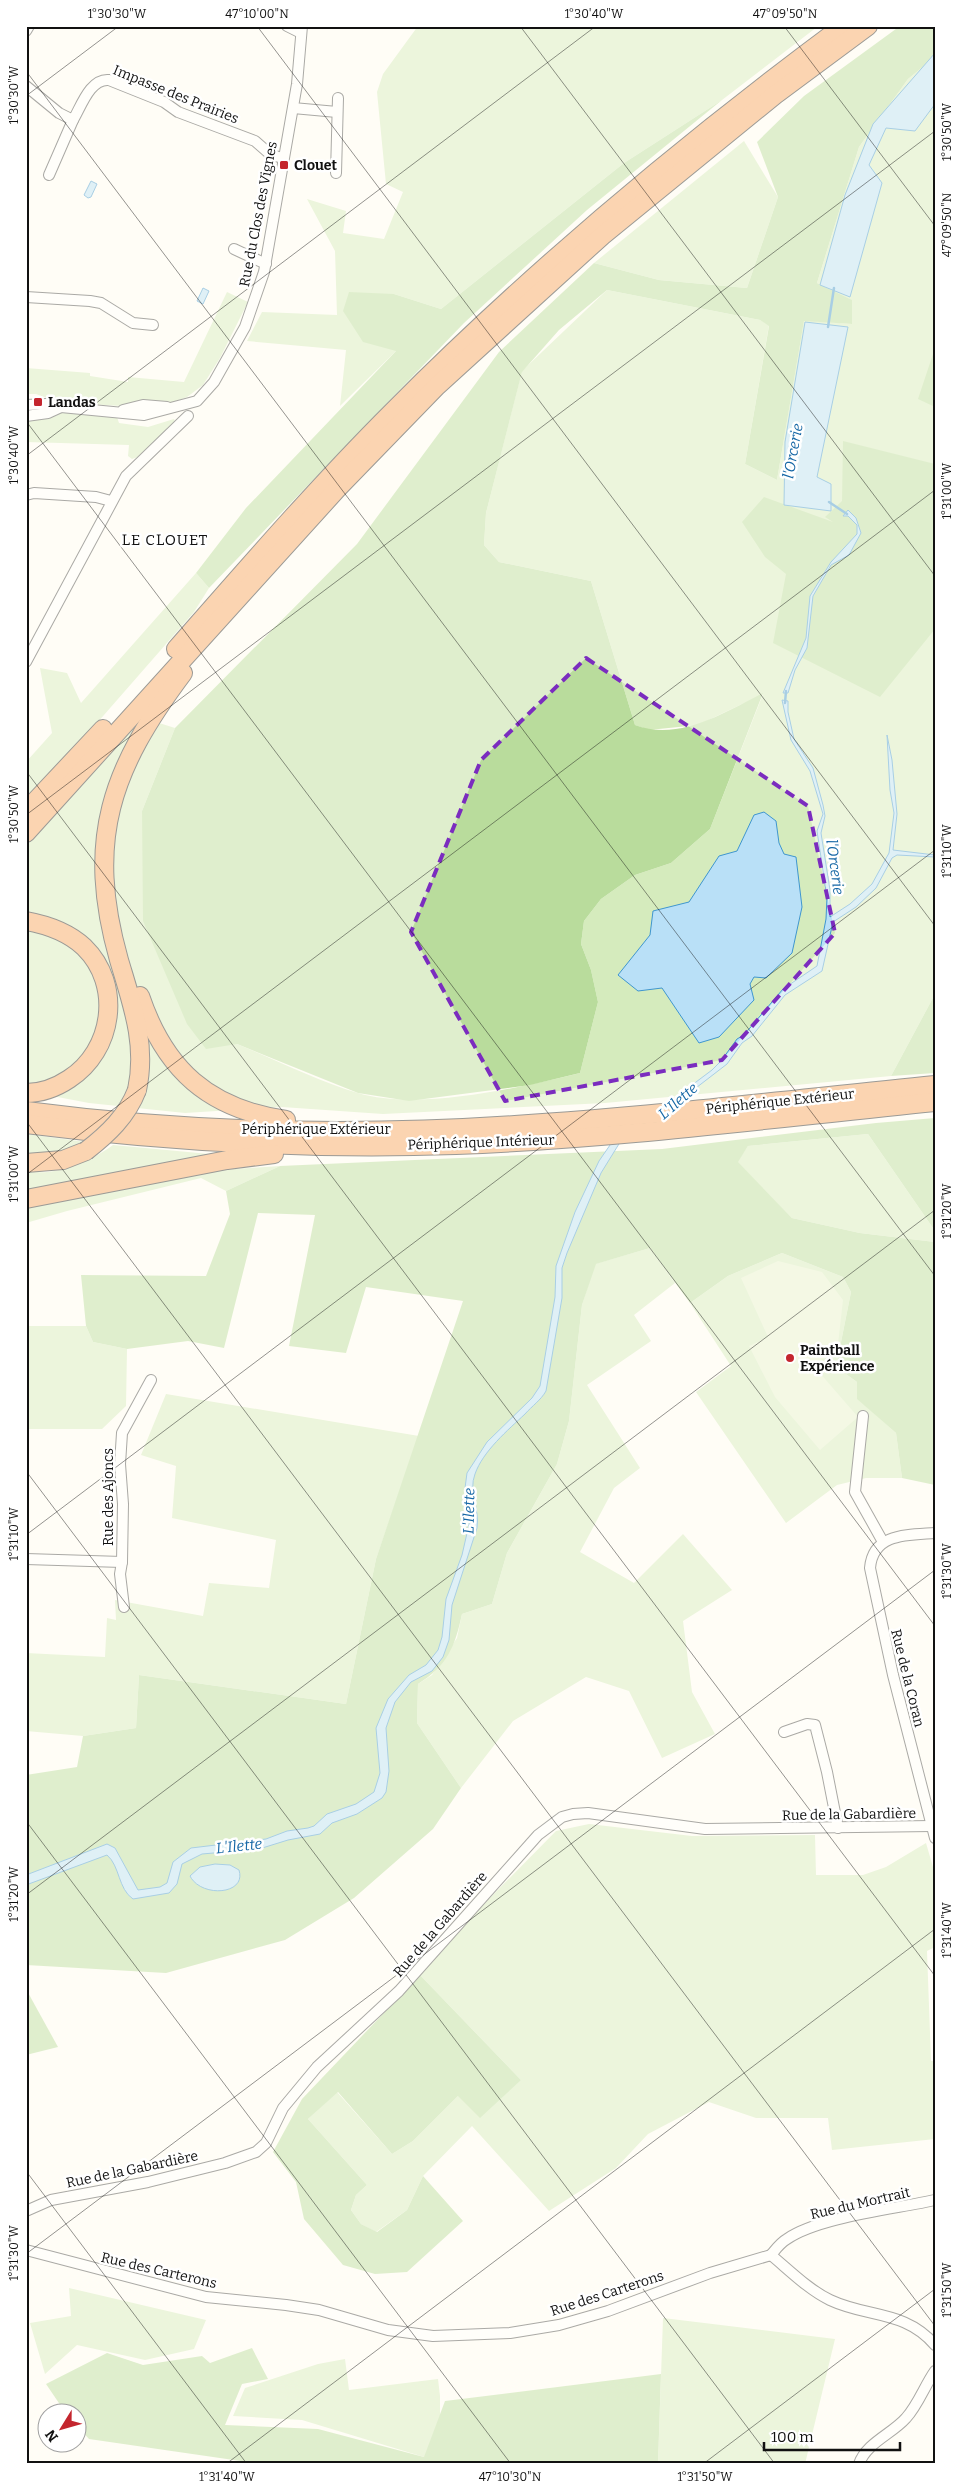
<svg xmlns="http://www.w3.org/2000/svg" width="961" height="2490" viewBox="0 0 961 2490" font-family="Bitter,serif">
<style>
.green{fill:#d5ebbd}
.forest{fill:#b9dc9c}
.pitch{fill:#e6f2cf}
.water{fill:#b9e0f7;stroke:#3f96cf}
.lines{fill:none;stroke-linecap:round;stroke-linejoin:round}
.stream{stroke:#3f96cf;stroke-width:2.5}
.street-casing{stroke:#444;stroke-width:12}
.highway-casing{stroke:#222;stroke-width:20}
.street{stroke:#fff;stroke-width:10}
.highway{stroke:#f5a25d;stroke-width:18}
.highway-bridge-casing{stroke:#222;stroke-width:20;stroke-linecap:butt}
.highway-bridge{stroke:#f5a25d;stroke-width:18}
.marked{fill:none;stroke:#7b2cbf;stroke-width:4;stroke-dasharray:10 6;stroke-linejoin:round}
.ticks{fill:none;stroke:#111;stroke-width:1;stroke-opacity:0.45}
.poi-dot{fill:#c4262e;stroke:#fff;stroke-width:2}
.labels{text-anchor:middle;stroke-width:5;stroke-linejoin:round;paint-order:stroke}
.street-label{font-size:14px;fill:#111;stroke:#fff}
.poi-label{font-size:14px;font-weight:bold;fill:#111;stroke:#fff;text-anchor:start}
.water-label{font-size:15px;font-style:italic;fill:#1768a6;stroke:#fff}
.neighbourhood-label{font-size:15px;letter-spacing:1px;fill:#111;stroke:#fff}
.neatline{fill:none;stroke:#111;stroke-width:2}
.ticks-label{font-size:12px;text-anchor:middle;fill:#111}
</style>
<rect width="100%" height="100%" fill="#fffdf5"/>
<g class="green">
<path d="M418,26H817V27L722,100L624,163L441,309L394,294L396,351L340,406L346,350L247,341L262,312L337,315L335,251L307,199L346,211L343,233L384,239L403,192L386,184L377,92L383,74Z"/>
<path d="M935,57V994L891,1076L605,1103L383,1114L282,1107L185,1113L89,1103L26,1091V762L52,733L40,668L67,673L81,703L196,573L209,588L194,612L83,739L118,746L140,717L175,728L142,811L237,1044C276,1060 318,1081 358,1093C419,1111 518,1088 580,1073L598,1002L591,970L581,944L584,921L601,899L635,875L671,863L710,829L763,694L698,725L649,730L635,725L591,581L499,562L484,545L486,513L522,371L607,290L760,320L769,325L745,464L777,480L804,320L851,324V300L817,283L859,147L908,79Z"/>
<path d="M744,141L778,197L747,288L659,280L594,263Z"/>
<path d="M227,292L248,302L220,358L203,385L187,397L171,403L153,402L121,406L58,402L36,394H26V368L90,373V376L128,382V377L184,382Z"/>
<path d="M63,412L117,417L119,423L148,427L174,419L175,422L138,457L132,459L128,456L129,445L26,442V418Z"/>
<path d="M26,1134L86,1142L65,1153L26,1158Z"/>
<path d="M868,1134L935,1231V1242L860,1233L792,1218L737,1162L748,1146Z"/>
<path d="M113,1145L220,1155L26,1193V1171C55,1177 90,1162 113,1145Z"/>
<path d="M280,1166L226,1191L201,1178L67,1211L26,1223V1206L205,1171Z"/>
<path d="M650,1248L675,1283L634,1315L651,1341L587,1385L640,1468L614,1488L580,1552L634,1583L683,1534L732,1590L683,1621L692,1692L715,1734L662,1758L629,1691L586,1677L513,1721L461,1788L417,1723L418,1684L432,1675L457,1638L462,1614L492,1604L507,1553L557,1464L569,1421L582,1305L595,1264Z"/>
<path d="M782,1253L843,1277L851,1292L836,1367L857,1382L858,1399L896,1433L902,1478H866L837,1485L786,1523L696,1392L731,1366L690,1303L728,1276Z"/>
<path d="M26,1326H86L93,1342L127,1349L126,1406L102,1429H26Z"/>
<path d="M166,1394L419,1436L376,1559L346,1704L139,1675L136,1728L83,1736L26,1731V1653L105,1657L107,1618L116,1620L115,1600L203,1616L209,1583L269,1588L276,1540L172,1518L176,1466L141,1455Z"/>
<path d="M589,1824L692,1836L815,1835L816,1875H863L886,1867L926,1843L935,1874V1947L927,1951L931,2061H935V2139L832,2150L828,2118H756L709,2102L648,2134L616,2168L549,2211L472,2126L423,2176L407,2210L376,2232L361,2224L351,2210L356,2195L367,2185L308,2119L337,2092L392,2154L413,2141L458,2096L521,2080L420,1975L480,1908L556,1831Z"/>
<path d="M69,2288L206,2320L194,2349L145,2360L77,2345L45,2374L30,2323L71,2316Z"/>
<path d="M663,2318L835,2339L805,2464H658Z"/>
<path d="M345,2359L349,2390L438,2379L440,2396V2459L424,2457L302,2420L233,2416L245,2388L318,2364Z"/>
</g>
<g class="forest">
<path d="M900,26H935V57L908,79L859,147L817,283L852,300V324L804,321L777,480L745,464L769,326L760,320L607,290L559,330L522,372L486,513L484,545L499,562L591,581L635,725C679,742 725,712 763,693L710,829L671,863L635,875L601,899L584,921L581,944L591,970L598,1002L580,1073L530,1085L409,1101L358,1093L237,1044L206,1049L187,1024L143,921L142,811L175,728L357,544L499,352L594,263L659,280L747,288L778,197L757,142L804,96Z"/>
<path d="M722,100L587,210L464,323L209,588L196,573L246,508L396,351L363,342L343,311L349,292L394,294L441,309L624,163Z"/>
<path d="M935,348V407L918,399Z"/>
<path d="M843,441L935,464V629L880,697L773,643L786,574L765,557L742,522L764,497L833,522L825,517L842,501Z"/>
<path d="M935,994V1073L891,1076Z"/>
<path d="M935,1118V1231L868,1134L748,1146L738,1162L792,1218L860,1233L935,1242V1485L902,1478L896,1433L857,1399V1382L836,1367L851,1292L843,1277L782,1253L728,1276L690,1303L650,1248L596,1264L582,1305L569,1421L557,1464L507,1553L492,1604L462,1614C455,1647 447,1666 418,1684L417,1723L461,1788L433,1829L354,1898L285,1940L166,1973L26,1965V1775L77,1767L83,1736L136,1728L139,1675L346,1704L376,1559L463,1301L366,1287L346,1353L289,1346L315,1215L258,1213L224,1348L188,1341L127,1349L93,1342L86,1326L81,1275L206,1276L230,1214L226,1191L280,1166L662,1149L876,1123Z"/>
<path d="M420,1975L521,2080L480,2118L458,2096L413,2141L392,2154L338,2092L308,2119L367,2185L356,2195L351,2210L361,2224L377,2232L407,2210L423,2176L463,2221L407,2272L375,2274L343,2265L304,2219L296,2182L273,2152L302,2099Z"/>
<path d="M26,1989L58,2047L26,2055Z"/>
<path d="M252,2348L268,2379L242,2384L225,2425L318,2429L424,2457L445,2401L661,2374L658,2464H261L89,2439L78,2427V2412H65L46,2384L107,2353L143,2365L202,2356L210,2363Z"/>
</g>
<path class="pitch" d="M778,1261L822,1272L843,1300L837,1353L812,1364L858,1417L820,1450L775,1397L749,1346L768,1337L741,1278Z"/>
<g class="water">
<path d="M935,53V104L915,131L886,128L869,165L882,183L850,297L820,285L845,195L873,124Z"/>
<path d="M91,181L97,184L91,197L88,198L84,195Z"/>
<path d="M203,288L209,291L203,304L197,301Z"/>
<path d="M805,322L848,327L817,477L831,484V511L784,505L785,442Z"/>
<path d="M848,510L856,518L861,533L849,555L831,565L813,596L807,648L795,670L788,693H783L806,638L810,596L831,562L857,534V525L848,516H843Z"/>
<path d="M782,700L788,701V712L794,739L813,768L823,805L825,816L821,833L830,890V917L850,904L872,884L889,853L894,813L890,790L887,735L892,760L897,814L893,850L935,855V857L897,855L892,858L876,888L856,907L833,922L822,971L785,995L752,1036L742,1043L727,1064L679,1101L652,1132L622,1139L601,1173L567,1253L562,1268V1298L546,1391C541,1400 532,1406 525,1414C508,1430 483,1451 475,1474C468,1492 480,1509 477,1528L452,1605L449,1640L443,1657L432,1671L411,1682L395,1702L386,1728L389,1771L386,1792L382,1798L357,1814L332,1823L320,1834L288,1840L259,1849L202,1854L182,1864L177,1884L169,1893L133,1899C118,1889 120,1866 107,1855L26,1885V1875L107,1844L115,1848L138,1890L160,1887L167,1883L173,1862L191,1848L266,1839L287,1831L308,1828L314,1826L327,1814L356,1804L374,1792L380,1773L376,1728L388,1699L409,1675L426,1665L438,1650L442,1637L446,1599L462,1555L470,1520L465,1488L467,1473L487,1442L532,1398L540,1386L555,1297L556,1266L575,1212L599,1161L619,1132L664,1106L712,1070L721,1061L737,1039L744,1035L783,989L817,966L826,919L827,897L817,831L823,814L810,771L791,740Z"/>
<path d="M764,812L776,821L779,843L784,854L796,857L802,907L792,953L766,978L754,977L750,984L754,1000L719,1037L699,1043L662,988L638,991L618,975L650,935L653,911L689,902L719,856L737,851L754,815Z"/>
<path d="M215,1864L230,1865L239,1870C247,1895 201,1898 190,1876L200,1867Z"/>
</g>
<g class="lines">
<g class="stream">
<path d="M828,327L834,288"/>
<path d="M829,502L847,514"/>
<path d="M785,703L786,691"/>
</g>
<g class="street-casing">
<g id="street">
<path d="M287,26L301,33"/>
<path d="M26,31L29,26"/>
<path d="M26,86L59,113L73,120C81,107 90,78 109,80L164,102L178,112L255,141L271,155L283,158"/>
<path d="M293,108L337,112"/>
<path d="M336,173L338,98"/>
<path d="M49,175L73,120"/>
<path d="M234,249L266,264"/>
<path d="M26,297L90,301L101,303L133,323L153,325"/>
<path d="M26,405L46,404L61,407L144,415L197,401L214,382L245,327L264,272L297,84L302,26"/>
<path d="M123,410L143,405L167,407"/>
<path d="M26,416L48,413L61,407"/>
<path d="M26,495L34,493L96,497L111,501"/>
<path d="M26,662L126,476L188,416"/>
<path d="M863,1416L855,1492L883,1542"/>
<path d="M935,1533C907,1535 873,1533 870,1568L893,1675L935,1838"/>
<path d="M26,1559L122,1562"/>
<path d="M124,1607L120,1574L122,1562L123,1504L120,1464L122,1433L151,1380"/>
<path d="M784,1732L807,1724L815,1725L827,1772L838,1828"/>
<path d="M26,2211L51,2200L148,2182L225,2163L256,2152L266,2143L283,2108L317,2067L399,1991L538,1835L562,1817L573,1814L588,1813L705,1829L932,1826"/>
<path d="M26,2250L206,2297L286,2305L319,2310L388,2330L433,2336L510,2333L559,2325L608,2311L710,2273L771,2255C789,2270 809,2290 830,2300C868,2318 905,2310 935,2345"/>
<path d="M771,2255C776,2249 780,2243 787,2239C819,2217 895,2209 935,2200"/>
<path d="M859,2464C866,2443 892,2434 906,2418C918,2405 925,2385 935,2371"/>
</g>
</g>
<g class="highway-casing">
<g id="highway">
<path d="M176,649C247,568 317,487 393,411C532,271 684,144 843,26"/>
<path d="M26,811L103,729"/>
<path d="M26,833L338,488L437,386L602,236L775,95L868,26"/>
<path d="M26,921C48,925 68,932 84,947C123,985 113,1051 69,1079C57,1087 41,1093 26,1093"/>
<path d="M140,996C165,1070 209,1109 286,1120"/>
<path d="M137,1090C147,1044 132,1004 119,960C85,840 111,769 183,673"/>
<path d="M26,1111C187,1132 353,1136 515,1125C656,1116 795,1099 935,1085"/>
<path d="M26,1124C169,1142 312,1150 456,1145C616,1139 775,1118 935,1102"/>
<path d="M26,1163L63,1160L86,1151"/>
<path d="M26,1199L227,1160L274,1154"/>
</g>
</g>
<use href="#street" class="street"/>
<use href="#highway" class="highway"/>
<g class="highway-bridge-casing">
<path id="highway-bridge" d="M86,1151C108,1134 127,1116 137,1090"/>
</g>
<use href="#highway-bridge" class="highway-bridge"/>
</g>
<path d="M0 0H961V2490H0ZM586,658L808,806L835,933L722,1060L505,1101L411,932L481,760Z" fill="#fffdf5" fill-opacity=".55" fill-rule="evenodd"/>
<path class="marked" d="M586,658L808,806L835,933L722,1060L505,1101L411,932L481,760Z"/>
<path class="ticks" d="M257,26L935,926M520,26L935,576M784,26L935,226M26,71L935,1276M26,96L119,26M26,421L935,1626M26,456L596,26M26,771L935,1976M26,815L935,131M26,1121L935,2326M26,1175L935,490M26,1471L775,2464M26,1535L935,850M26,1821L511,2464M26,1895L935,1210M26,2171L247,2464M26,2254L935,1570M226,2464L935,1929M703,2464L935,2289"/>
<g class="poi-dot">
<rect x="279" y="160" width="10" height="10" rx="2.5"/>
<rect x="33" y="397" width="10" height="10" rx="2.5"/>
<circle cx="790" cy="1358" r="5"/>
</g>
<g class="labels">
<g class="street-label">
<text transform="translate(176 94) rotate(22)" y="5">Impasse des Prairies</text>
<text transform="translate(258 214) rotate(-79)" y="5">Rue du Clos des Vignes</text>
<text transform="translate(780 1101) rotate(-6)" y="5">Périphérique Extérieur</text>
<text x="316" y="1134">Périphérique Extérieur</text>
<text transform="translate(481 1142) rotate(-2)" y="5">Périphérique Intérieur</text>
<text transform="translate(108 1497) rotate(-90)" y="5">Rue des Ajoncs</text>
<text transform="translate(908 1678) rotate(76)" y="5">Rue de la Coran</text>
<text transform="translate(849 1814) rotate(-1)" y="5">Rue de la Gabardière</text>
<text transform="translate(440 1924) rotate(-49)" y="5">Rue de la Gabardière</text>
<text transform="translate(132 2169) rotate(-12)" y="5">Rue de la Gabardière</text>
<text transform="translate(860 2203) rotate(-13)" y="5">Rue du Mortrait</text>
<text transform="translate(159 2270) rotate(13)" y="5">Rue des Carterons</text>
<text transform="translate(607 2293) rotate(-18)" y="5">Rue des Carterons</text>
</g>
<g class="poi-label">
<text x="294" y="170">Clouet</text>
<text x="48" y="407">Landas</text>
<text x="800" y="1355">Paintball<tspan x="800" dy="16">Expérience</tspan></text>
</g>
<g class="water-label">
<text transform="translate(793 451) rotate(-80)" y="5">l'Orcerie</text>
<text transform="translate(835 867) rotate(82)" y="5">l'Orcerie</text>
<text transform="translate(678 1101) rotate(-41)" y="5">L'Ilette</text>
<text transform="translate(469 1511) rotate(-89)" y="5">L'Ilette</text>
<text transform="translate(239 1846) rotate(-6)" y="5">L'Ilette</text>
</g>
<g class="neighbourhood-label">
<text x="165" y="545">LE CLOUET</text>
</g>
</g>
<rect width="961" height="2490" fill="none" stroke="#ffffff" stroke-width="55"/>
<g transform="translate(62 2428) rotate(233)"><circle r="24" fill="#ffffff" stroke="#a0a0a0"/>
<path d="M0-4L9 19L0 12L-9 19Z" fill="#c4262e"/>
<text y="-8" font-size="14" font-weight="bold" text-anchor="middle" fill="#111111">N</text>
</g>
<path d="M764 2442v8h136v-8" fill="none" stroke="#111111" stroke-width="2.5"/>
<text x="771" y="2442" font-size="15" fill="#111111" stroke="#ffffff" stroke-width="4" paint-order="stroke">100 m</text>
<rect x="28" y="28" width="906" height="2434" class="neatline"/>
<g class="ticks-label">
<text x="117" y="18">1°30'30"W</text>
<text x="257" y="18">47°10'00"N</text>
<text x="594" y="18">1°30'40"W</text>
<text x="785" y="18">47°09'50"N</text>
<text transform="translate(14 95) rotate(-90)" y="4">1°30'30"W</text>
<text transform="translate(947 132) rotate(-90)" y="4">1°30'50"W</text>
<text transform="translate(947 225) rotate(-90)" y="4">47°09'50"N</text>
<text transform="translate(14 455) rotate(-90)" y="4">1°30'40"W</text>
<text transform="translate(947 491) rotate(-90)" y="4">1°31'00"W</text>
<text transform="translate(14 814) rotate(-90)" y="4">1°30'50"W</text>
<text transform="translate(947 851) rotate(-90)" y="4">1°31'10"W</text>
<text transform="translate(14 1174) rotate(-90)" y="4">1°31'00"W</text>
<text transform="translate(947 1211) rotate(-90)" y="4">1°31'20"W</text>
<text transform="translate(14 1534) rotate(-90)" y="4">1°31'10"W</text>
<text transform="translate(947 1571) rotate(-90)" y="4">1°31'30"W</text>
<text transform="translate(14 1894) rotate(-90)" y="4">1°31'20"W</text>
<text transform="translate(947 1930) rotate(-90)" y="4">1°31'40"W</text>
<text transform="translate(14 2253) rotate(-90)" y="4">1°31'30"W</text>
<text transform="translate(947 2290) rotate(-90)" y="4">1°31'50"W</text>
<text x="227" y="2481">1°31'40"W</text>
<text x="510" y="2481">47°10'30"N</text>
<text x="705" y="2481">1°31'50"W</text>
</g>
</svg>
